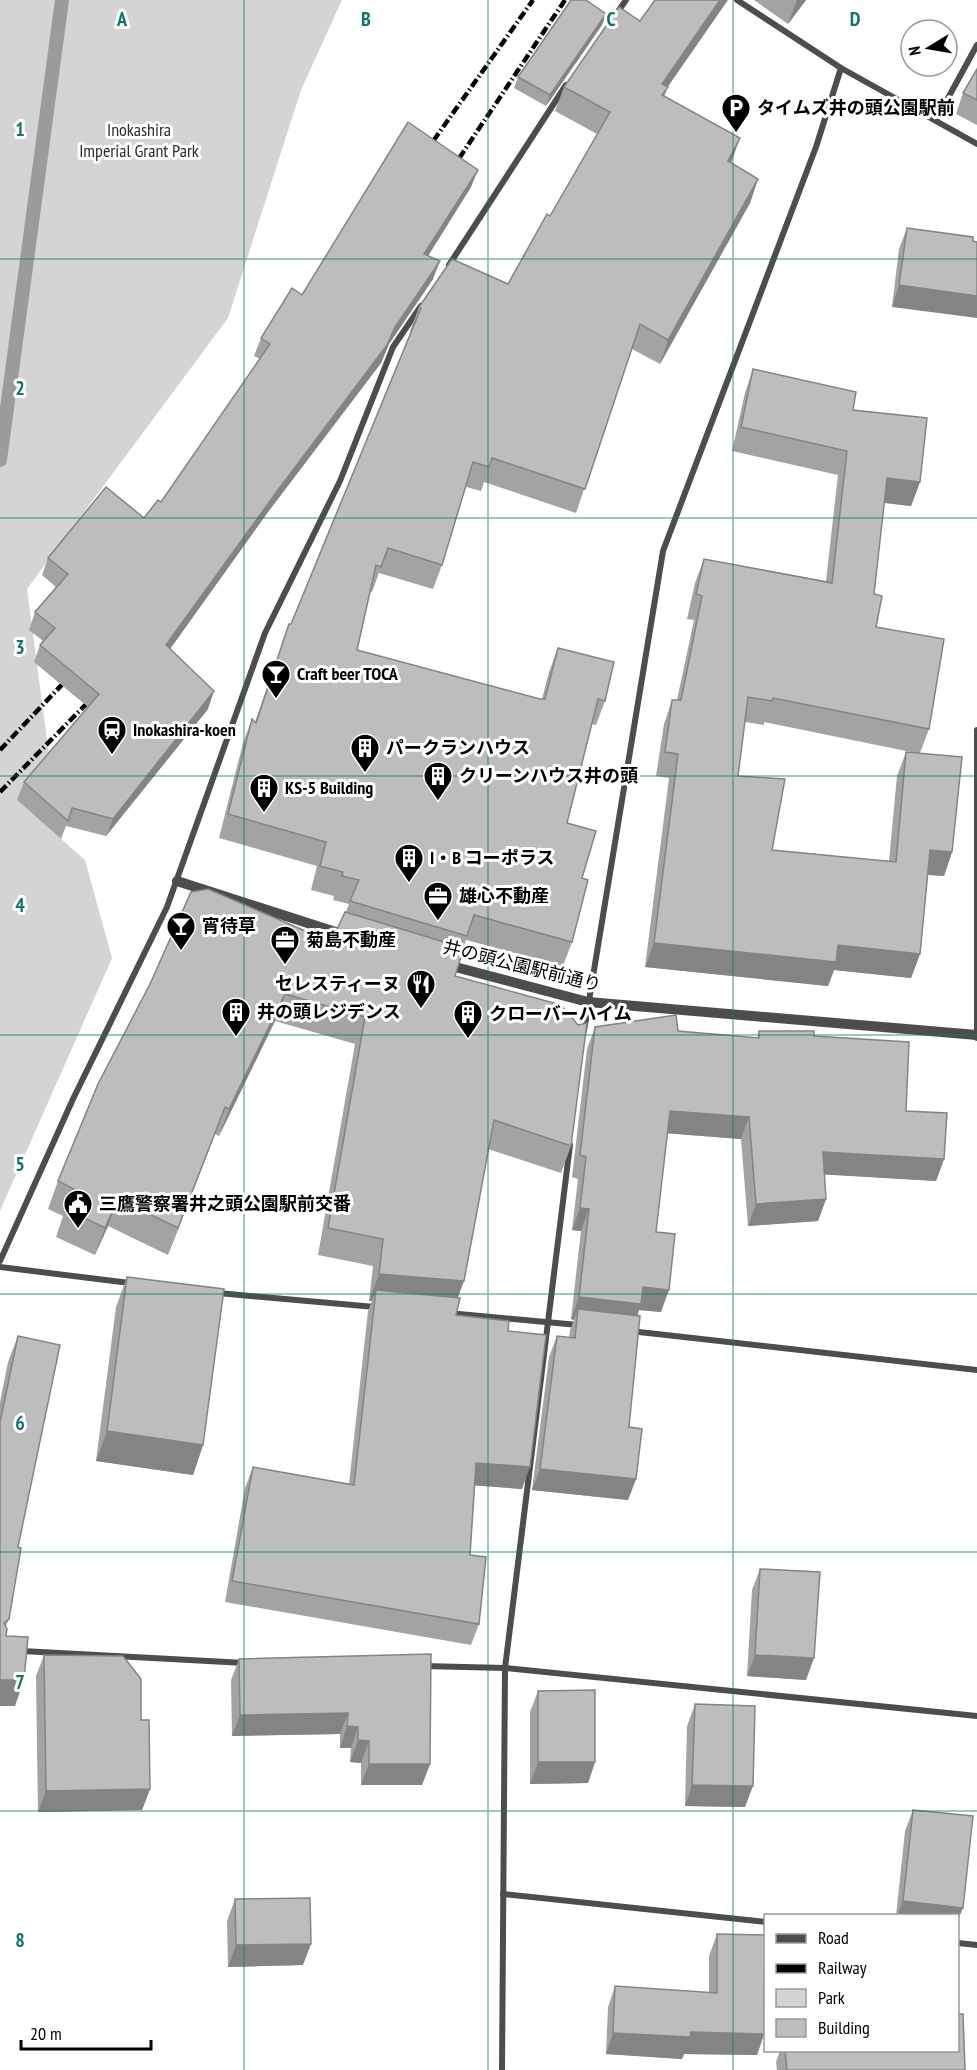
<svg xmlns="http://www.w3.org/2000/svg" width="977" height="2070" viewBox="0 0 977 2070" font-family="'PT Sans Narrow','Noto Sans JP',sans-serif">
<style>
.green{fill:#d4d4d4}
.lines{fill:none;stroke-linecap:round;stroke-linejoin:round}
.stream{stroke:#9b9b9b;stroke-width:14}
.minor{stroke:#4d4d4d;stroke-width:6}
.tertiary{stroke:#4d4d4d;stroke-width:10}
.rail{stroke:#000;stroke-width:4.5;stroke-dasharray:9 3 1.5 3;stroke-linecap:butt}
.wall{fill:#a3a3a3;fill-rule:evenodd}
.shaded-wall{fill:#848484}
.building{fill:#bdbdbd;stroke:#848484;stroke-width:1.5}
.grid{fill:none;stroke:#0f766e;stroke-width:1.5;stroke-opacity:0.55}
.labels{text-anchor:middle;stroke-width:6;stroke-linejoin:round;paint-order:stroke}
.poi-label{font-size:18px;font-weight:bold;fill:#000;stroke:#fff;text-anchor:start}
.park-label{font-size:18px;fill:#2b2b2b;stroke:#fff}
.street-label{font-size:18px;fill:#000;stroke:#fff}
.grid-label{font-size:20px;text-anchor:middle;font-weight:bold;fill:#0f766e;stroke:#fff;stroke-width:6;stroke-linejoin:round;paint-order:stroke}
</style>
<rect width="100%" height="100%" fill="#fff"/>
<path class="green" d="M0,0H342L301,90L228,318L27,589L50,762L17,800L85,860L112,958L0,1211Z"/>
<g class="lines">
<path class="stream" d="M0,460L62,0"/>
<g class="minor">
<path d="M737,0L841,68L977,144"/>
<path d="M617,13L626,0"/>
<path d="M936,120L977,45"/>
<path d="M449,265L566,85"/>
<path d="M584,1031L663,551L816,147L841,68"/>
<path d="M977,1038V730"/>
<path d="M0,1261L73,1099L167,907L265,633L340,481L393,347L421,306"/>
<path d="M0,1267L130,1283"/>
<path d="M218,1293L375,1307"/>
<path d="M448,1313L578,1325"/>
<path d="M630,1331L977,1370"/>
<path d="M22,1651L245,1663"/>
<path d="M423,1666L505,1668L977,1716"/>
<path d="M503,1894L766,1922"/>
<path d="M958,1943L977,1945"/>
<path d="M502,2070L505,1668L570,1145"/>
</g>
<g class="tertiary">
<path d="M177,881L348,936"/>
<path d="M444,964L588,1002L977,1035"/>
</g>
<g class="rail">
<path d="M424,154L533,0"/>
<path d="M450,172L565,0"/>
<path d="M0,750L73,673"/>
<path d="M0,792L97,693"/>
</g>
</g>
<g class="wall">
<path d="M754,0H806L788,24Z"/>
<path d="M606,14L602,25L546,106L514,88L518,77Z"/>
<path d="M977,69V125L956,114L963,93Z"/>
<path d="M564,87L667,88L664,96L731,163L758,179L750,203L660,364L632,349L576,513L484,482L481,491L466,487L442,565L433,589L379,573L372,592L370,591L357,650L542,699L549,672L558,648L605,701L596,725L591,724L567,823L582,878L572,942L563,966L466,940L455,976L571,1146L561,1173L488,1149L458,1297L456,1315L508,1331L522,1489L475,1485L470,1555L479,1624L471,1645L225,1602L245,1488L253,1467L349,1484L368,1311L372,1301H369L373,1266L318,1255L355,1044L275,1021L219,1136L215,1134L168,1255L108,1226L95,1255L56,1237L63,1216L48,1209L58,1181L331,942L346,912L349,904L333,900L334,896L311,890L317,866L219,838L243,743L252,719L255,722L289,624H291L411,332L410,331L419,307L508,284L550,216L597,134L555,111Z"/>
<path d="M471,187L428,256L433,279L389,344L381,363L268,512L170,649L208,709L106,836L66,826L61,839L17,800L24,782L88,707L34,662L40,645L43,641L29,630L35,612L56,587L42,575L48,558L144,518L161,502L260,359L254,356L261,338L302,295Z"/>
<path d="M907,228L973,241L892,307L899,249Z"/>
<path d="M753,369L853,410L920,482L911,506L884,503L874,594L876,627L929,729L920,753L952,852L944,876L928,875L920,954L911,978L834,970L828,986L645,967L669,778L656,776L664,724L672,700H677L694,620L687,619L695,583L704,559L826,581L838,475L732,451L745,393ZM745,722L764,725V722L916,753L906,752L897,776L889,861L772,850L738,776Z"/>
<path d="M595,1027L678,1031L757,1038L759,1031L814,1036L906,1111L944,1159L936,1181L824,1174L826,1199L818,1221L748,1226L741,1139L667,1133L656,1232L661,1312L639,1310L638,1315L629,1427L636,1479L628,1500L532,1490L549,1357L557,1336L569,1338L570,1330L574,1320L571,1319L581,1231L572,1230L578,1179L572,1177L587,1049Z"/>
<path d="M127,1277L203,1445L193,1475L96,1461L116,1307Z"/>
<path d="M18,1336V1547L9,1619L6,1626V1636L15,1706H0V1402L8,1362Z"/>
<path d="M760,1569L806,1680L747,1676L752,1590Z"/>
<path d="M431,1654L430,1764L422,1785H361V1763L350,1762L351,1748H340V1734L232,1736L231,1680L239,1659Z"/>
<path d="M44,1655L150,1789L142,1810L38,1812L36,1676Z"/>
<path d="M538,1691L595,1762L588,1783L530,1784V1712Z"/>
<path d="M695,1704L745,1807L685,1806L687,1726Z"/>
<path d="M913,1810L957,1916H896L905,1831Z"/>
<path d="M235,1899L303,1965L228,1967L227,1921Z"/>
<path d="M717,1934L764,2034L757,2055L684,2054L682,2059L606,2054L608,2007L615,1986L709,1993V1956Z"/>
<path d="M780,2050H957L965,2070H777L776,2062Z"/>
</g>
<g class="shaded-wall">
<path d="M720,0H728L667,88L659,111L662,84Z"/>
<path d="M797,0H806L788,24Z"/>
<path d="M606,14L602,25L546,106L550,95Z"/>
<path d="M740,138L731,163L719,186L728,161Z"/>
<path d="M478,170L471,187L418,272L424,254Z"/>
<path d="M758,179L750,203L660,364L668,340Z"/>
<path d="M440,261L433,279L389,344L381,363L268,512L160,663L166,645L395,327Z"/>
<path d="M899,285L977,296V318L892,307Z"/>
<path d="M887,478L920,482L911,506L878,502Z"/>
<path d="M214,691L208,709L106,836L113,819Z"/>
<path d="M930,850L952,852L944,876L921,874Z"/>
<path d="M654,943L838,945L920,954L911,978L834,970L828,986L645,967Z"/>
<path d="M285,994L275,1021L219,1136L229,1109Z"/>
<path d="M225,1107L215,1134L168,1255L178,1228Z"/>
<path d="M670,1111L749,1117L741,1139L662,1133Z"/>
<path d="M823,1152L944,1159L936,1181L815,1174Z"/>
<path d="M118,1199L108,1226L95,1255L105,1228Z"/>
<path d="M826,1199L818,1221L748,1226L756,1204Z"/>
<path d="M580,1208L589,1209L581,1231L572,1230Z"/>
<path d="M379,1274L464,1281L454,1308L376,1290L372,1301H369Z"/>
<path d="M643,1287L669,1290L661,1312L639,1310L633,1326L578,1309L574,1320L571,1319L579,1297Z"/>
<path d="M107,1431L203,1445L193,1475L96,1461Z"/>
<path d="M476,1463L530,1467L522,1489L468,1485Z"/>
<path d="M540,1469L636,1479L628,1500L532,1490Z"/>
<path d="M755,1655L814,1658L806,1680L747,1676Z"/>
<path d="M0,1680H24L15,1706H0Z"/>
<path d="M348,1713L340,1734L232,1736L240,1715Z"/>
<path d="M347,1726L358,1727L351,1748H340Z"/>
<path d="M358,1740L369,1741L361,1763L350,1762Z"/>
<path d="M538,1762H595L588,1783L530,1784Z"/>
<path d="M369,1764H430L422,1785H361Z"/>
<path d="M692,1785L753,1786L745,1807L685,1806Z"/>
<path d="M150,1789L142,1810L38,1812L46,1791Z"/>
<path d="M903,1901L963,1908L957,1922V1916H897Z"/>
<path d="M311,1944L303,1965L228,1967L236,1945Z"/>
<path d="M691,2032L764,2034L757,2055L684,2054L682,2059L606,2054L613,2033Z"/>
</g>
<g class="building">
<path d="M571,0H586L606,14L550,95L518,77Z"/>
<path d="M655,0H720L662,84L668,87L662,95L740,138L728,161L758,179L668,340L640,324L585,489L492,458L489,467L473,462L442,565L388,548L381,567L376,565L357,650L540,699H545L558,648L614,662L605,701L598,699L567,823L596,831L582,878L588,880L572,942L474,915L467,936L350,901L359,880L342,876L343,872L320,866L326,842L228,814L252,719L256,723L289,624H291L421,308L419,307L452,259L508,284L547,214L550,216L610,112L564,87L619,7L640,21Z"/>
<path d="M977,69V100L963,93Z"/>
<path d="M408,122L478,170L424,254L440,261L395,327L387,345L275,494L166,645L214,691L113,819L72,808L68,821L24,782L99,694L40,645L55,628L35,612L68,574L48,558L106,487L144,518L158,500L161,502L270,344L261,338L292,288L302,295Z"/>
<path d="M907,228L973,237V241L977,242V296L899,285Z"/>
<path d="M753,369L856,392L853,410L927,418L920,482L887,478L874,594L882,596L876,627L944,639L929,729L773,698L772,701L748,697L738,776L785,779L772,850L896,862L906,752L962,757L952,852L930,850L920,954L838,945L836,962L654,943L678,754L665,752L672,700H681L702,596L696,594L704,559L832,583L847,451L741,427Z"/>
<path d="M208,889L331,942L345,912L464,948L455,976L561,1005L578,1025L587,1023L571,1146L494,1120L464,1281L379,1274L383,1239L328,1228L365,1017L285,994L229,1109L225,1107L178,1228L118,1199L105,1228L66,1209L74,1189L58,1181L98,1084L150,984L191,892Z"/>
<path d="M676,1015L678,1031L759,1038V1031H814V1036L909,1042L906,1111L947,1113L944,1159L823,1152L826,1199L756,1204L749,1117L670,1111L656,1232L675,1234L669,1290L643,1287L641,1304L579,1297L589,1209L580,1208L586,1157L580,1155L595,1027Z"/>
<path d="M127,1277L224,1289L203,1445L107,1431Z"/>
<path d="M376,1290L460,1298L456,1315L509,1321L508,1331L546,1335L530,1467L476,1463L470,1555L486,1557L479,1624L232,1581L253,1467L354,1485Z"/>
<path d="M578,1309L640,1316L629,1427L642,1429L636,1479L540,1469L557,1336L575,1338Z"/>
<path d="M18,1336L60,1345L18,1547L21,1548L9,1619L4,1623L7,1629L6,1636L28,1637L24,1680H0V1422Z"/>
<path d="M760,1569L820,1572L814,1658L755,1655Z"/>
<path d="M431,1654L430,1764H369V1741L358,1740V1727L347,1726L348,1713L240,1715L239,1659Z"/>
<path d="M44,1655L123,1656L141,1679V1720H149L150,1789L46,1791Z"/>
<path d="M595,1690V1762H538V1691Z"/>
<path d="M695,1704L755,1706L753,1786L692,1785Z"/>
<path d="M913,1810L973,1816L963,1908L903,1901Z"/>
<path d="M310,1898L311,1944L236,1945L235,1899Z"/>
<path d="M717,1934L765,1935L764,2034L691,2032L690,2037L613,2033L615,1986L717,1993Z"/>
<path d="M957,2014H963L965,2070H787L785,2050H957Z"/>
</g>
<path class="grid" d="M244,0V2070M488,0V2070M733,0V2070M0,259H977M0,518H977M0,776H977M0,1035H977M0,1294H977M0,1552H977M0,1811H977"/>
<defs>
<g id="parking-pin" transform="scale(1.5)"><path d="M0 17L-7.5 6A9.5 9.5 0 1 1 7.5 6Z" fill="#000" stroke="#fff"/><path d="M-3.5-5.5H1a3.5 3.5 0 0 1 0 7H-1V5.5H-3.5ZM-1-3.4V-.6H.8a1.4 1.4 0 0 0 0-2.8Z" fill="#fff"/></g>
<g id="bar-pin" transform="scale(1.5)"><path d="M0 17L-7.5 6A9.5 9.5 0 1 1 7.5 6Z" fill="#000" stroke="#fff"/><path d="M-6-5H6L.8 .8V4.5H3.5V6h-7V4.5H-.8V.8Z" fill="#fff"/></g>
<g id="station-pin" transform="scale(1.5)"><path d="M0 17L-7.5 6A9.5 9.5 0 1 1 7.5 6Z" fill="#000" stroke="#fff"/><path d="M-3-6H3Q5-6 5-4V2Q5 4 3 4L4.5 6H3L1.5 4h-3L-3 6H-4.5L-3 4Q-5 4-5 2V-4Q-5-6-3-6ZM-3.5-4v3h7v-3ZM-3.5 1v1.5H-2V1ZM2 1v1.5H3.5V1Z" fill="#fff"/></g>
<g id="building-pin" transform="scale(1.5)"><path d="M0 17L-7.5 6A9.5 9.5 0 1 1 7.5 6Z" fill="#000" stroke="#fff"/><path d="M-4-6H4V6H1V3H-1V6H-4ZM-2.5-4.3h1.7v1.8h-1.7ZM.8-4.3h1.7v1.8H.8ZM-2.5-1h1.7V.8h-1.7ZM.8-1h1.7V.8H.8Z" fill="#fff"/></g>
<g id="office-pin" transform="scale(1.5)"><path d="M0 17L-7.5 6A9.5 9.5 0 1 1 7.5 6Z" fill="#000" stroke="#fff"/><path d="M-6-3h4V-5.5h4V-3h4V5H-6ZM-1-4.5V-3h2v-1.5ZM-6 0V1H6V0Z" fill="#fff"/></g>
<g id="restaurant-pin" transform="scale(1.5)"><path d="M0 17L-7.5 6A9.5 9.5 0 1 1 7.5 6Z" fill="#000" stroke="#fff"/><path d="M-5-6h1v4h1v-4h1v4h1v-4h1v5L-1.5 .5V6h-2V.5L-5-1ZM5-6V6H3V1.5H1.5Q1.5-4 5-6Z" fill="#fff"/></g>
<g id="civic-pin" transform="scale(1.5)"><path d="M0 17L-7.5 6A9.5 9.5 0 1 1 7.5 6Z" fill="#000" stroke="#fff"/><path d="M-.6-6.5H3V-4.5H.6V-3L4-1V1h2V6H-6V1h2V-1L-.6-3ZM-1.2 2.5V6h2.4V2.5Z" fill="#fff"/></g>
</defs>
<g fill-rule="evenodd">
<use href="#parking-pin" x="736" y="108"/>
<use href="#bar-pin" x="276" y="674"/>
<use href="#station-pin" x="112" y="730"/>
<use href="#building-pin" x="365" y="748"/>
<use href="#building-pin" x="438" y="776"/>
<use href="#building-pin" x="264" y="788"/>
<use href="#building-pin" x="409" y="858"/>
<use href="#office-pin" x="438" y="896"/>
<use href="#bar-pin" x="181" y="926"/>
<use href="#office-pin" x="285" y="940"/>
<use href="#restaurant-pin" x="421" y="984"/>
<use href="#building-pin" x="236" y="1012"/>
<use href="#building-pin" x="468" y="1014"/>
<use href="#civic-pin" x="78" y="1204"/>
</g>
<g class="labels">
<g class="poi-label">
<text x="757" y="114">タイムズ井の頭公園駅前</text>
<text x="297" y="680">Craft beer TOCA</text>
<text x="133" y="736">Inokashira-koen</text>
<text x="386" y="754">パークランハウス</text>
<text x="459" y="782">クリーンハウス井の頭</text>
<text x="285" y="794">KS-5 Building</text>
<text x="430" y="864">I・B コーポラス</text>
<text x="459" y="902">雄心不動産</text>
<text x="202" y="932">宵待草</text>
<text x="306" y="946">菊島不動産</text>
<text x="400" y="990" text-anchor="end">セレスティーヌ</text>
<text x="257" y="1018">井の頭レジデンス</text>
<text x="489" y="1020">クローバーハイム</text>
<text x="99" y="1210">三鷹警察署井之頭公園駅前交番</text>
</g>
<g class="park-label">
<text x="139" y="136">Inokashira<tspan x="139" dy="21">Imperial Grant Park</tspan></text>
</g>
<g class="street-label">
<text transform="translate(522 966) rotate(14)" y="6">井の頭公園駅前通り</text>
</g>
</g>
<g class="grid-label">
<text x="122" y="26">A</text>
<text x="366" y="26">B</text>
<text x="611" y="26">C</text>
<text x="855" y="26">D</text>
<text x="20" y="136">1</text>
<text x="20" y="395">2</text>
<text x="20" y="654">3</text>
<text x="20" y="912">4</text>
<text x="20" y="1171">5</text>
<text x="20" y="1430">6</text>
<text x="20" y="1689">7</text>
<text x="20" y="1947">8</text>
</g>
<rect x="764" y="1914" width="195" height="138" fill="#ffffff" stroke="#999999" stroke-width="1.5"/>
<rect x="776" y="1934" width="30" height="9" fill="#4d4d4d" stroke="#999999" stroke-width="1.5"/>
<text x="818" y="1944" font-size="18" fill="#000000">Road</text>
<rect x="776" y="1964" width="30" height="9" fill="#000000" stroke="#999999" stroke-width="1.5"/>
<text x="818" y="1974" font-size="18" fill="#000000">Railway</text>
<rect x="776" y="1989" width="30" height="18" fill="#d4d4d4" stroke="#999999" stroke-width="1.5"/>
<text x="818" y="2004" font-size="18" fill="#000000">Park</text>
<rect x="776" y="2019" width="30" height="18" fill="#bdbdbd" stroke="#999999" stroke-width="1.5"/>
<text x="818" y="2034" font-size="18" fill="#000000">Building</text>
<g transform="translate(929 48) rotate(259)"><circle r="28" fill="#ffffff" stroke="#999999" stroke-width="1.5"/>
<path d="M0-4.5L10 22L0 15L-10 22Z" fill="#000000"/>
<text y="-9" font-size="16" font-weight="bold" text-anchor="middle" fill="#000000">N</text>
</g>
<path d="M21 2040v9h130v-9" fill="none" stroke="#000000" stroke-width="3"/>
<text x="30" y="2040" font-size="18" fill="#000000" stroke="#ffffff" stroke-width="4.5" paint-order="stroke">20 m</text>
</svg>
